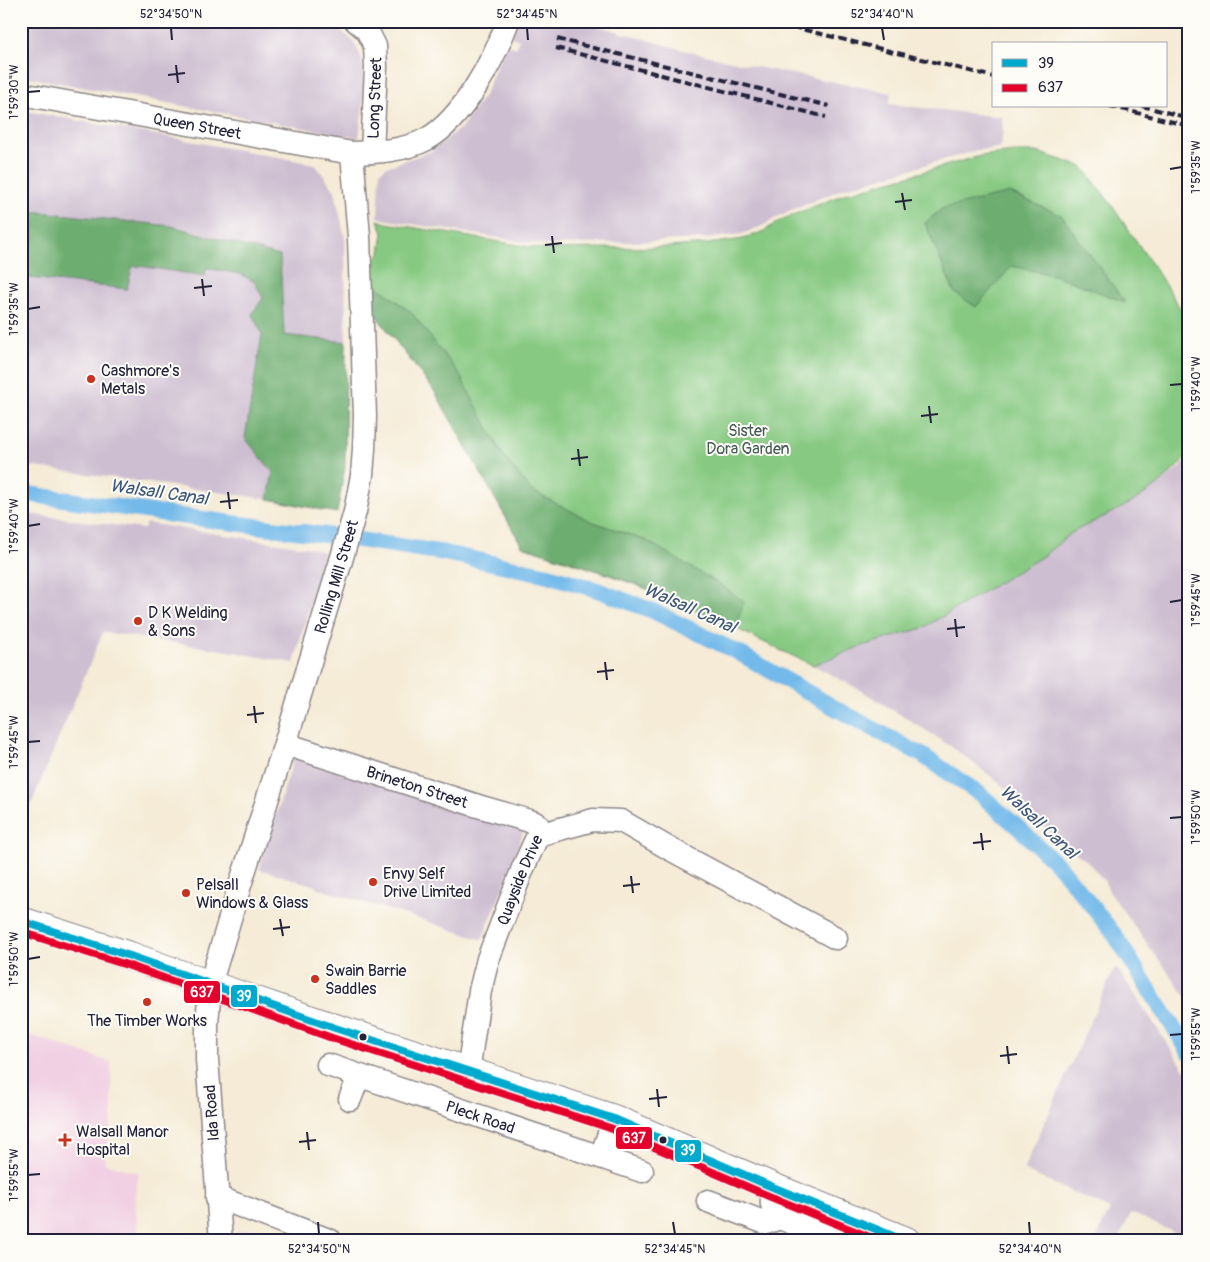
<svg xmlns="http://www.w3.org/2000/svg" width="1210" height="1262" viewBox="0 0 1210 1262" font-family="Pangolin,sans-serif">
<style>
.built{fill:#f1d0e3}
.industrial{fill:#cebed1}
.green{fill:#87c982;stroke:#54765e}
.forest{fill:#6dad70;stroke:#486856}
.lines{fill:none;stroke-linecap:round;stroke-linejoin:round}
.canal{stroke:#73baea;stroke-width:16}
.minor-casing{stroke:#8c8688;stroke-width:25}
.highway-casing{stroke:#8c8688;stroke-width:30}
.minor{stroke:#fff;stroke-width:22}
.highway{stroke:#fff;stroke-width:28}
.rail{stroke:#22223b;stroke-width:4;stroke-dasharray:8 4;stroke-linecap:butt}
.bus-1-casing{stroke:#fdfcf7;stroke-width:11}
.bus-2-casing{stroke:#fdfcf7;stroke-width:11}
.bus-1{stroke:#00a9ce;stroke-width:8}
.bus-2{stroke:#e4002b;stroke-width:8}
.ticks{fill:none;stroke:#22223b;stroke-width:2}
.poi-dot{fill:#c8321e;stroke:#fdfcf7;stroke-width:2}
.bus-dot{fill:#22223b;stroke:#fdfcf7;stroke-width:2}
.labels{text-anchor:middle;stroke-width:4;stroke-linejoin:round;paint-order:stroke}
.street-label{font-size:16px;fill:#22223b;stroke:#fdfcf7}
.poi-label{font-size:16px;fill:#22223b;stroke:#fdfcf7;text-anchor:start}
.park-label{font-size:16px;fill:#455c54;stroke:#fdfcf7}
.water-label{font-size:18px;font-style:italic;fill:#3e5778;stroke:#fdfcf7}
.line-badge{stroke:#fdfcf7;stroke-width:2}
.badge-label{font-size:14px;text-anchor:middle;font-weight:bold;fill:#fff}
.neatline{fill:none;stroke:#22223b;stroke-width:2}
.ticks-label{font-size:12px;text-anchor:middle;fill:#22223b}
</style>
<rect width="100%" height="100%" fill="#fdfcf7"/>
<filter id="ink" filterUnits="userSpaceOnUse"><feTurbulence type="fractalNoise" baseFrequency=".02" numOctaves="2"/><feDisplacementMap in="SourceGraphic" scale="10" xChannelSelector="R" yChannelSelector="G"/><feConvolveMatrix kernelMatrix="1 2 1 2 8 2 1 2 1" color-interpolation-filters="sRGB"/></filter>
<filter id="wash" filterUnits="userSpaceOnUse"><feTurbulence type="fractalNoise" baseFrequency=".0096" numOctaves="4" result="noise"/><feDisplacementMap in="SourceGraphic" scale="20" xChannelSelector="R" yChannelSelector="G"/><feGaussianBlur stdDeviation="1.12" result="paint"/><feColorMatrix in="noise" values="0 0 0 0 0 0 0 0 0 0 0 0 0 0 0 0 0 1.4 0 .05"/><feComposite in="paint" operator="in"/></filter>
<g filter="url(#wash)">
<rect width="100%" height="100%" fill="#f5ebd6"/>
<g class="built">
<path d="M21,1032L111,1062L112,1117L104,1163L139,1173L135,1196L139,1241H21Z"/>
<path d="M257,1228L290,1241H237V1232Z"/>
</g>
<g class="industrial">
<path d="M21,21H313L335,26L353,41L362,59L365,84L359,138L21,76Z"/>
<path d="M516,21H581L679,49L757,67L891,93L889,104L1002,117L1003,129L1001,148L979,150L946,159L845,188L801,206L781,215L762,226L742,234L706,239L556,245H544L387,220L378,217L380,172L386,167L432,151L463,126L485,94L506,44L516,48L519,40L509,36Z"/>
<path d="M21,110L315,164L335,191L345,239L346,356L345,467L337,513L268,499L21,465Z"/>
<path d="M1189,250V288L1178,272Z"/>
<path d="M1189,459V1001L1110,893L1105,882L1087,861L1069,848L1047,829L1013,795L993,778L953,748L927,731L860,690L813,665L859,647L923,628L1043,556L1073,532L1129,504L1158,485Z"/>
<path d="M21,513L144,529L146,523L311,548L324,552L294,663L228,651L103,632L27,814L21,811Z"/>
<path d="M294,758L524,830L497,903L482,940L420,919L316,888V886L259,869Z"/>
<path d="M1117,968L1185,1070H1187L1189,1072V1233L1187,1238L1131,1213L1118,1241H1095L1110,1209L1023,1170L1114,969Z"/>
</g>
<path class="green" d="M1014,152H1037L1083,167L1108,200L1156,270L1189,322V452L1182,462L1158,485L1129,504L1073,532L1043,556L923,628L859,647L813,665C770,647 730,624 688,606C633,582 578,564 522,546L435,392L374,313L373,262L380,253L383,233L378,220L386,223L543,249L669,247L707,244L743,239L764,231L783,219L847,193L980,156Z"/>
<g class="forest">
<path d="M1010,193L1061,215L1125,302L1057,276L1012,266L976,307L954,292L925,223L943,208Z"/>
<path d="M21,210L171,226L280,256L284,335L346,342L345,467L337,513L268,499L273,472L245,438L262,334L252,314L263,298L255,282L240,274L206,268L205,276L139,266L132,267L127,289L21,277Z"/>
<path d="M374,284L411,312L458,372L504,457L532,491L591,521L647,541L724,587L744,602L735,628C702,613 669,597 636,584C598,570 560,558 522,546L435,392L374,313Z"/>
</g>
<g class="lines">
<path class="canal" d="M21,493L180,516L326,535L445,553L548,575L597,590L653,611L737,652L844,713L922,755L980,794L1023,832L1062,869L1114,934L1189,1052"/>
</g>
</g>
<g filter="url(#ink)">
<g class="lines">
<g class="minor-casing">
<g id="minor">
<path d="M356,21L367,30L375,46L376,67L372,152"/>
<path id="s1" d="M21,94L352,153C378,152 404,151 427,139C463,119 494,59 508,21"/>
<path id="s2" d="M285,744L478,806L533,822L537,824L540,829L538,835"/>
<path id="s3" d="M328,1065L642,1171"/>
<path id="s4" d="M468,1072L480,991L488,959L523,868L538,835L593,820L621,821L670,849L836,938"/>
<path d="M350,1099L359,1076"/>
<path d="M601,1157L614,1119"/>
<path d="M775,1188C770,1201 770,1207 780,1218L837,1241"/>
<path d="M217,1197L331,1241"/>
<path d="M708,1201L766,1223L780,1218"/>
<path id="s5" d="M221,1241L207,1059V1025L210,985L240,885L285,744L340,564L355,512L362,475L364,449L365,416L359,237L352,153"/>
</g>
</g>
<g class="highway-casing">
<path id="highway" d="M21,921L130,956L210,985L335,1028L614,1119L775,1188L906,1241"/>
</g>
<use href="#minor" class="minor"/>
<use href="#highway" class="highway"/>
<g class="rail">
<path d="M769,21L994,77"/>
<path d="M557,39L829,106"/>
<path d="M556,48L826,117"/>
<path d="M1110,106L1189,126"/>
<path d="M1142,106L1189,118"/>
</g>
<g class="bus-1-casing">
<path id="bus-1" d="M21,921L130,956L335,1028L614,1119L775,1188L905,1241"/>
</g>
<g class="bus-2-casing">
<path id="bus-2" d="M21,932L127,965L332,1038L610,1128L771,1197L879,1241"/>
</g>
<use href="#bus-1" class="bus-1"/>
<use href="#bus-2" class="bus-2"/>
</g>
</g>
<path class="ticks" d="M171,28L172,40M527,28L528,40M882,28L884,40M176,65L178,83M168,75L185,73M28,92L40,91M1170,169L1182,167M902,193L905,210M895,202L912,200M552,236L554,253M545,245L562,243M202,279L204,296M194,288L212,286M28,309L40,307M1170,385L1182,384M929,406L931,423M921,416L938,414M578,449L580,466M571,459L588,457M228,492L230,509M220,502L238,500M28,526L40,524M1170,602L1182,600M955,619L957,637M947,629L965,627M605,662L607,680M597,672L614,670M254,706L256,723M247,715L264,713M28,742L40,741M1170,818L1182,817M981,833L983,850M973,843L991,841M631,876L633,893M623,886L640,884M280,919L283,936M273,929L290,927M28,959L40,957M1170,1035L1182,1034M1007,1046L1009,1064M1000,1056L1017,1054M657,1089L659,1107M649,1099L667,1097M307,1132L309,1150M299,1142L316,1140M28,1175L40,1174M318,1222L319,1234M673,1222L675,1234M1029,1222L1030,1234"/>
<g class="poi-dot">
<circle cx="91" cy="379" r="5"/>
<circle cx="138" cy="621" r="5"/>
<circle cx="373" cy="882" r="5"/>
<circle cx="186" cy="893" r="5"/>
<circle cx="315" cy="979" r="5"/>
<circle cx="147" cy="1002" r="5"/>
<path d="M62.5 1132.5h5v5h5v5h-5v5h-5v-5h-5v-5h5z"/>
</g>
<g class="bus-dot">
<circle cx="363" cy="1037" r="4.5"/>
<circle cx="663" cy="1140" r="4.5"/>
</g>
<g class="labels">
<g class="street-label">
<text transform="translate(374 98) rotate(-88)" y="6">Long Street</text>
<text dy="6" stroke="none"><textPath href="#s1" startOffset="179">Queen Street</textPath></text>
<text dy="6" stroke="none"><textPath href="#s5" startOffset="684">Rolling Mill Street</textPath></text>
<text dy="6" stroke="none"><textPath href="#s2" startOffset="139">Brineton Street</textPath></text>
<text dy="6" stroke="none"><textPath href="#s4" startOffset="200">Quayside Drive</textPath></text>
<text transform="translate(211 1113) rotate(-94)" y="6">Ida Road</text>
<text dy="6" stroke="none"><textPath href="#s3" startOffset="161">Pleck Road</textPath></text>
</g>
<g class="poi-label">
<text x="101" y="376">Cashmore's<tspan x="101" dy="18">Metals</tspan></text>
<text x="148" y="618">D K Welding<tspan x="148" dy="18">&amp; Sons</tspan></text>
<text x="383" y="879">Envy Self<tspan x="383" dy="18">Drive Limited</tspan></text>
<text x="196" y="890">Pelsall<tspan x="196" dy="18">Windows &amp; Glass</tspan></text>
<text x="325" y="976">Swain Barrie<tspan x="325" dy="18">Saddles</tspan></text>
<text x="147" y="1026" text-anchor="middle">The Timber Works</text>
<text x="76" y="1137">Walsall Manor<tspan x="76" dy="18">Hospital</tspan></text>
</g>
<g class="park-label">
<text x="748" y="436">Sister<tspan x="748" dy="18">Dora Garden</tspan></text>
</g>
<g class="water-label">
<text transform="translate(159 492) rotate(8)" y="6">Walsall Canal</text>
<text transform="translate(690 608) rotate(24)" y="6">Walsall Canal</text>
<text transform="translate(1039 822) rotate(43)" y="6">Walsall Canal</text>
</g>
</g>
<g class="line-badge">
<rect x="183" y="980" width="38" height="24" rx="5" fill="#e4002b"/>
<rect x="230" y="984" width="28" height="24" rx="5" fill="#00a9ce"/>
<rect x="615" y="1126" width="38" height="24" rx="5" fill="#e4002b"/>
<rect x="674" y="1139" width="28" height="24" rx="5" fill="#00a9ce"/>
</g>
<g class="badge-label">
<text x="202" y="997">637</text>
<text x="244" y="1001">39</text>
<text x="634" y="1143">637</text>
<text x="688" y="1155">39</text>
</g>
<rect width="1210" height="1262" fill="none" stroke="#fdfcf7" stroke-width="55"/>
<rect x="992" y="42" width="175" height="65" fill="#fdfcf7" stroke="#a5a5ac"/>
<rect x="1002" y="59" width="25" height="8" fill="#00a9ce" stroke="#a5a5ac"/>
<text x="1038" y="68" font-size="15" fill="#22223b">39</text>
<rect x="1002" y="84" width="25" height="8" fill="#e4002b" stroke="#a5a5ac"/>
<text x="1038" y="92" font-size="15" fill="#22223b">637</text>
<rect x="28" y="28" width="1154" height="1206" class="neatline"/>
<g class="ticks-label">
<text x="171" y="18">52°34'50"N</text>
<text x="527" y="18">52°34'45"N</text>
<text x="882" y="18">52°34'40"N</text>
<text transform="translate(14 92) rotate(-90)" y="4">1°59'30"W</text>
<text transform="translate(1196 167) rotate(-90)" y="4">1°59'35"W</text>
<text transform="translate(14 309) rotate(-90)" y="4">1°59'35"W</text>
<text transform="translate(1196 384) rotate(-90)" y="4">1°59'40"W</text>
<text transform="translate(14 526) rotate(-90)" y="4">1°59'40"W</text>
<text transform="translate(1196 600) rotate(-90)" y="4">1°59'45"W</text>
<text transform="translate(14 742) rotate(-90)" y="4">1°59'45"W</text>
<text transform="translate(1196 817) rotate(-90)" y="4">1°59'50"W</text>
<text transform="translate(14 959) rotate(-90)" y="4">1°59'50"W</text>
<text transform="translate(1196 1034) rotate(-90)" y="4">1°59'55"W</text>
<text transform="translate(14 1175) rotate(-90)" y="4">1°59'55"W</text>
<text x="319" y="1253">52°34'50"N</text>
<text x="675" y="1253">52°34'45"N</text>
<text x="1030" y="1253">52°34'40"N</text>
</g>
</svg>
